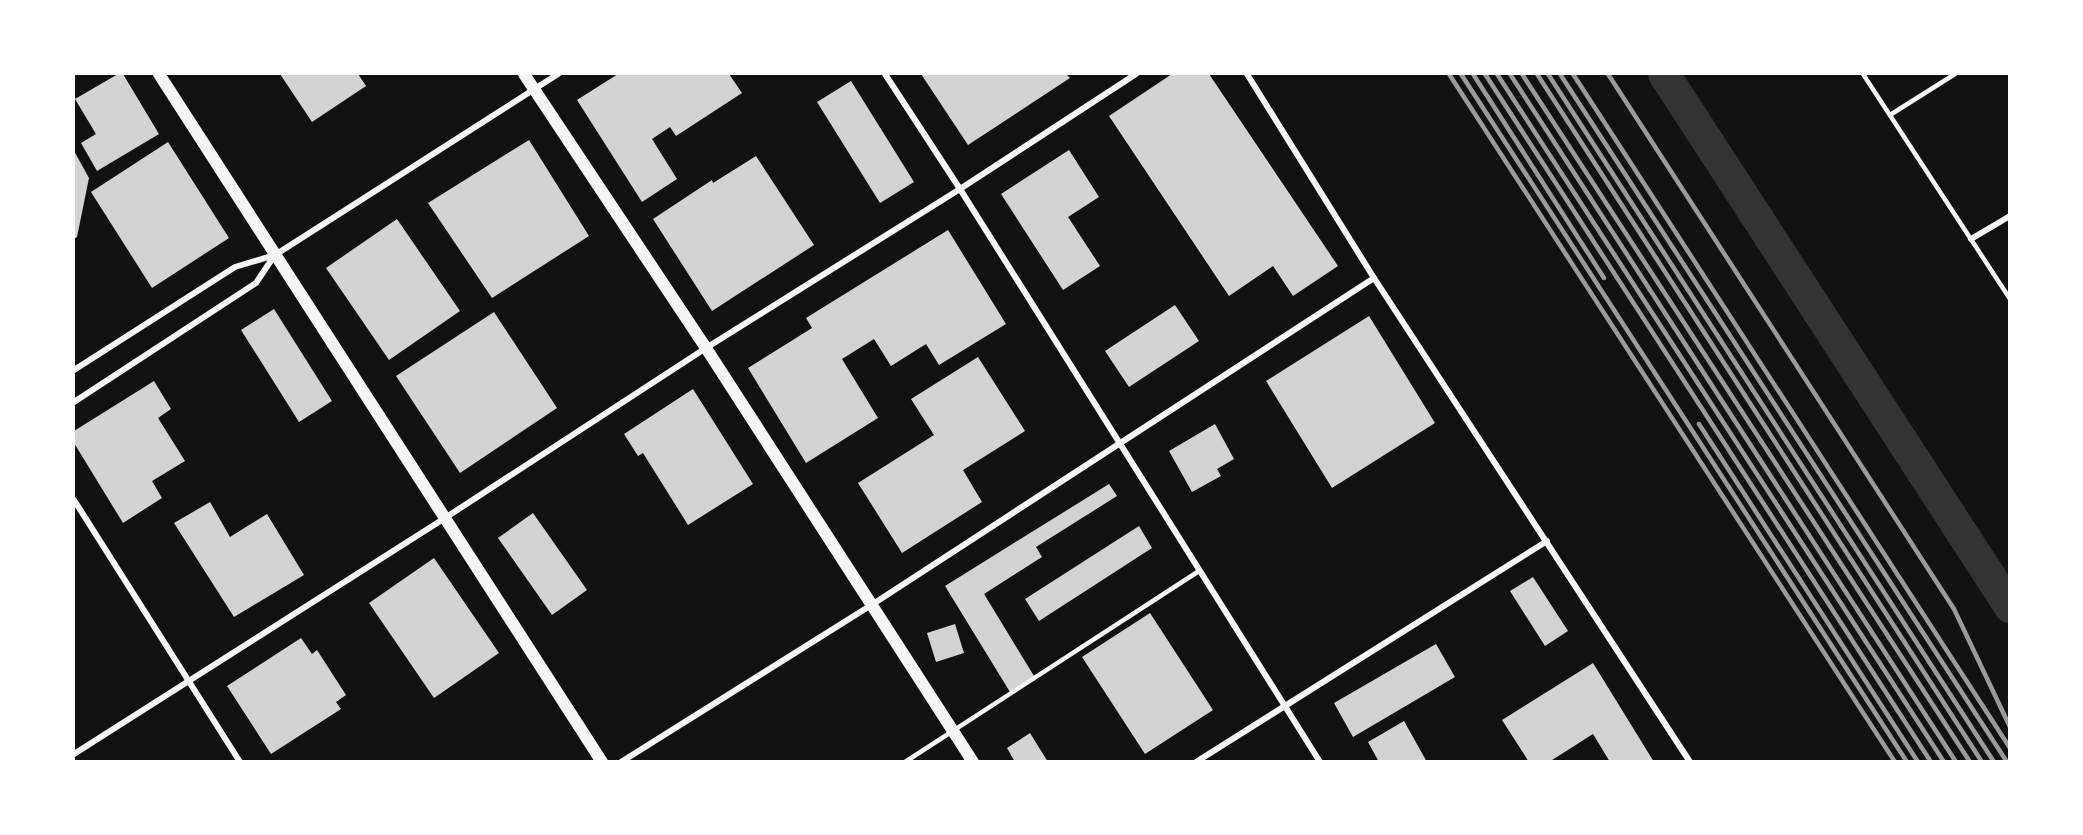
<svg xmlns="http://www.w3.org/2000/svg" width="2083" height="835" viewBox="0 0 2083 835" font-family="'Alegreya Sans',sans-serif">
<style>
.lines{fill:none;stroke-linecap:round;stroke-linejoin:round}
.river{stroke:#333;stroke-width:32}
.building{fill:#d3d3d3}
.service{stroke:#f5f5f5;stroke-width:4.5}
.minor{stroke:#f5f5f5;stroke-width:6}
.secondary{stroke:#f5f5f5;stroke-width:12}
.rail{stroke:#9a9a9a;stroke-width:4.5}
</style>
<rect width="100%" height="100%" fill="#111"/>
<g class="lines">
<path class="river" d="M1664,74L2010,607"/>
</g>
<g class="building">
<path d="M118,74H123L159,134L97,171L81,143L96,134L75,99Z"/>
<path d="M280,74H358L366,86L312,122Z"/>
<path d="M618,74H729L742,93L676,136L670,127L652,139L677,179L642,202L577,100Z"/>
<path d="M921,74H1066L1070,78L968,145Z"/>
<path d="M1172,74H1209L1338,266L1293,296L1273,266L1229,296L1109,116Z"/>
<path d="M851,81L914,182L880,203L817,102Z"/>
<path d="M529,140L589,236L492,298L428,203Z"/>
<path d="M168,142L229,238L152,288L91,192Z"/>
<path d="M1069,150L1099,197L1068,217L1100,266L1063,290L1001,194Z"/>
<path d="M74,151L89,178L77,237L74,239Z"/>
<path d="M756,156L814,245L712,311L653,219L712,180L713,183Z"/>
<path d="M397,219L460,311L389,360L326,268Z"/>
<path d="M948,230L1006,324L939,365L926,344L891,366L874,339L842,359L878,418L806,463L748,368L812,328L806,318Z"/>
<path d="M1175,305L1199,341L1129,387L1105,351Z"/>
<path d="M274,309L332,401L299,422L241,330Z"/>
<path d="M494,312L557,408L460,473L396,376Z"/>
<path d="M1369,316L1435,423L1332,488L1266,381Z"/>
<path d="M978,357L1025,431L963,470L982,502L902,553L858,483L934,435L911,399Z"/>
<path d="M154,381L171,409L158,418L185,461L152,481L162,498L123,523L74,443V431Z"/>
<path d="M693,389L753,484L688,525L643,453L638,456L624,434Z"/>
<path d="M1215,424L1234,459L1217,469L1221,476L1192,492L1169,451Z"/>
<path d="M1109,484L1117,496L1036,547L1042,557L984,594L1034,676L1010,692L945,586Z"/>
<path d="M210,502L230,537L267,514L304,575L234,617L174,523Z"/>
<path d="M533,513L587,590L552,615L498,538Z"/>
<path d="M1139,526L1152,548L1039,621L1025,599Z"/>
<path d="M434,558L499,653L434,698L369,603Z"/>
<path d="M1533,577L1568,631L1545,646L1510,591Z"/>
<path d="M1150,613L1213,710L1145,754L1082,657Z"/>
<path d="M955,624L964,653L936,662L927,633Z"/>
<path d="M301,638L312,654L317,650L346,695L336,702L341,709L271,754L227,686Z"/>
<path d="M1436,644L1455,677L1353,737L1334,703Z"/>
<path d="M1593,663L1654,762H1610L1593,734L1549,762H1529L1502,720Z"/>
<path d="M1404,721L1427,762H1379L1368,742Z"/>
<path d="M1030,733L1048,762H1015L1007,748Z"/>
</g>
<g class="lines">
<g class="service">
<path d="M1863,74L2010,299"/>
<path d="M1890,115L1955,74"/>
<path d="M905,762L1199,571"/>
</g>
<g class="minor">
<path d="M885,74L960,189L1320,762"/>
<path d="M1247,74L1374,278L1690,762"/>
<path d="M1971,239L2010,216"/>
<path d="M74,370L235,267L275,255L558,74"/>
<path d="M74,402L256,283L274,256"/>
<path d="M74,500L240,762"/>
<path d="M74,754L445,518L706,348L960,189L1136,74"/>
<path d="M621,762L873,604L1374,278"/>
<path d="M1196,762L1547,541"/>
</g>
<g class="secondary">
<path d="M159,74L602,762"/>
<path d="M524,74L706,348L973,762"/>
</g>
<g class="rail">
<path d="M1449,74L1895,762"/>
<path d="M1461,74L1907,762"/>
<path d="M1473,74L1604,278"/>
<path d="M1485,74L1931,762"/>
<path d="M1497,74L1944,762"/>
<path d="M1510,74L1956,762"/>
<path d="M1522,74L1970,762"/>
<path d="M1537,74L1982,762"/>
<path d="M1548,74L1994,762"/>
<path d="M1560,74L2007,762"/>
<path d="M1573,74L2010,748"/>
<path d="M1608,74L1954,609L2010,727"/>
<path d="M1699,424L1918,762"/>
</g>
</g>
<rect width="2083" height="835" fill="none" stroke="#ffffff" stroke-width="150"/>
</svg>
